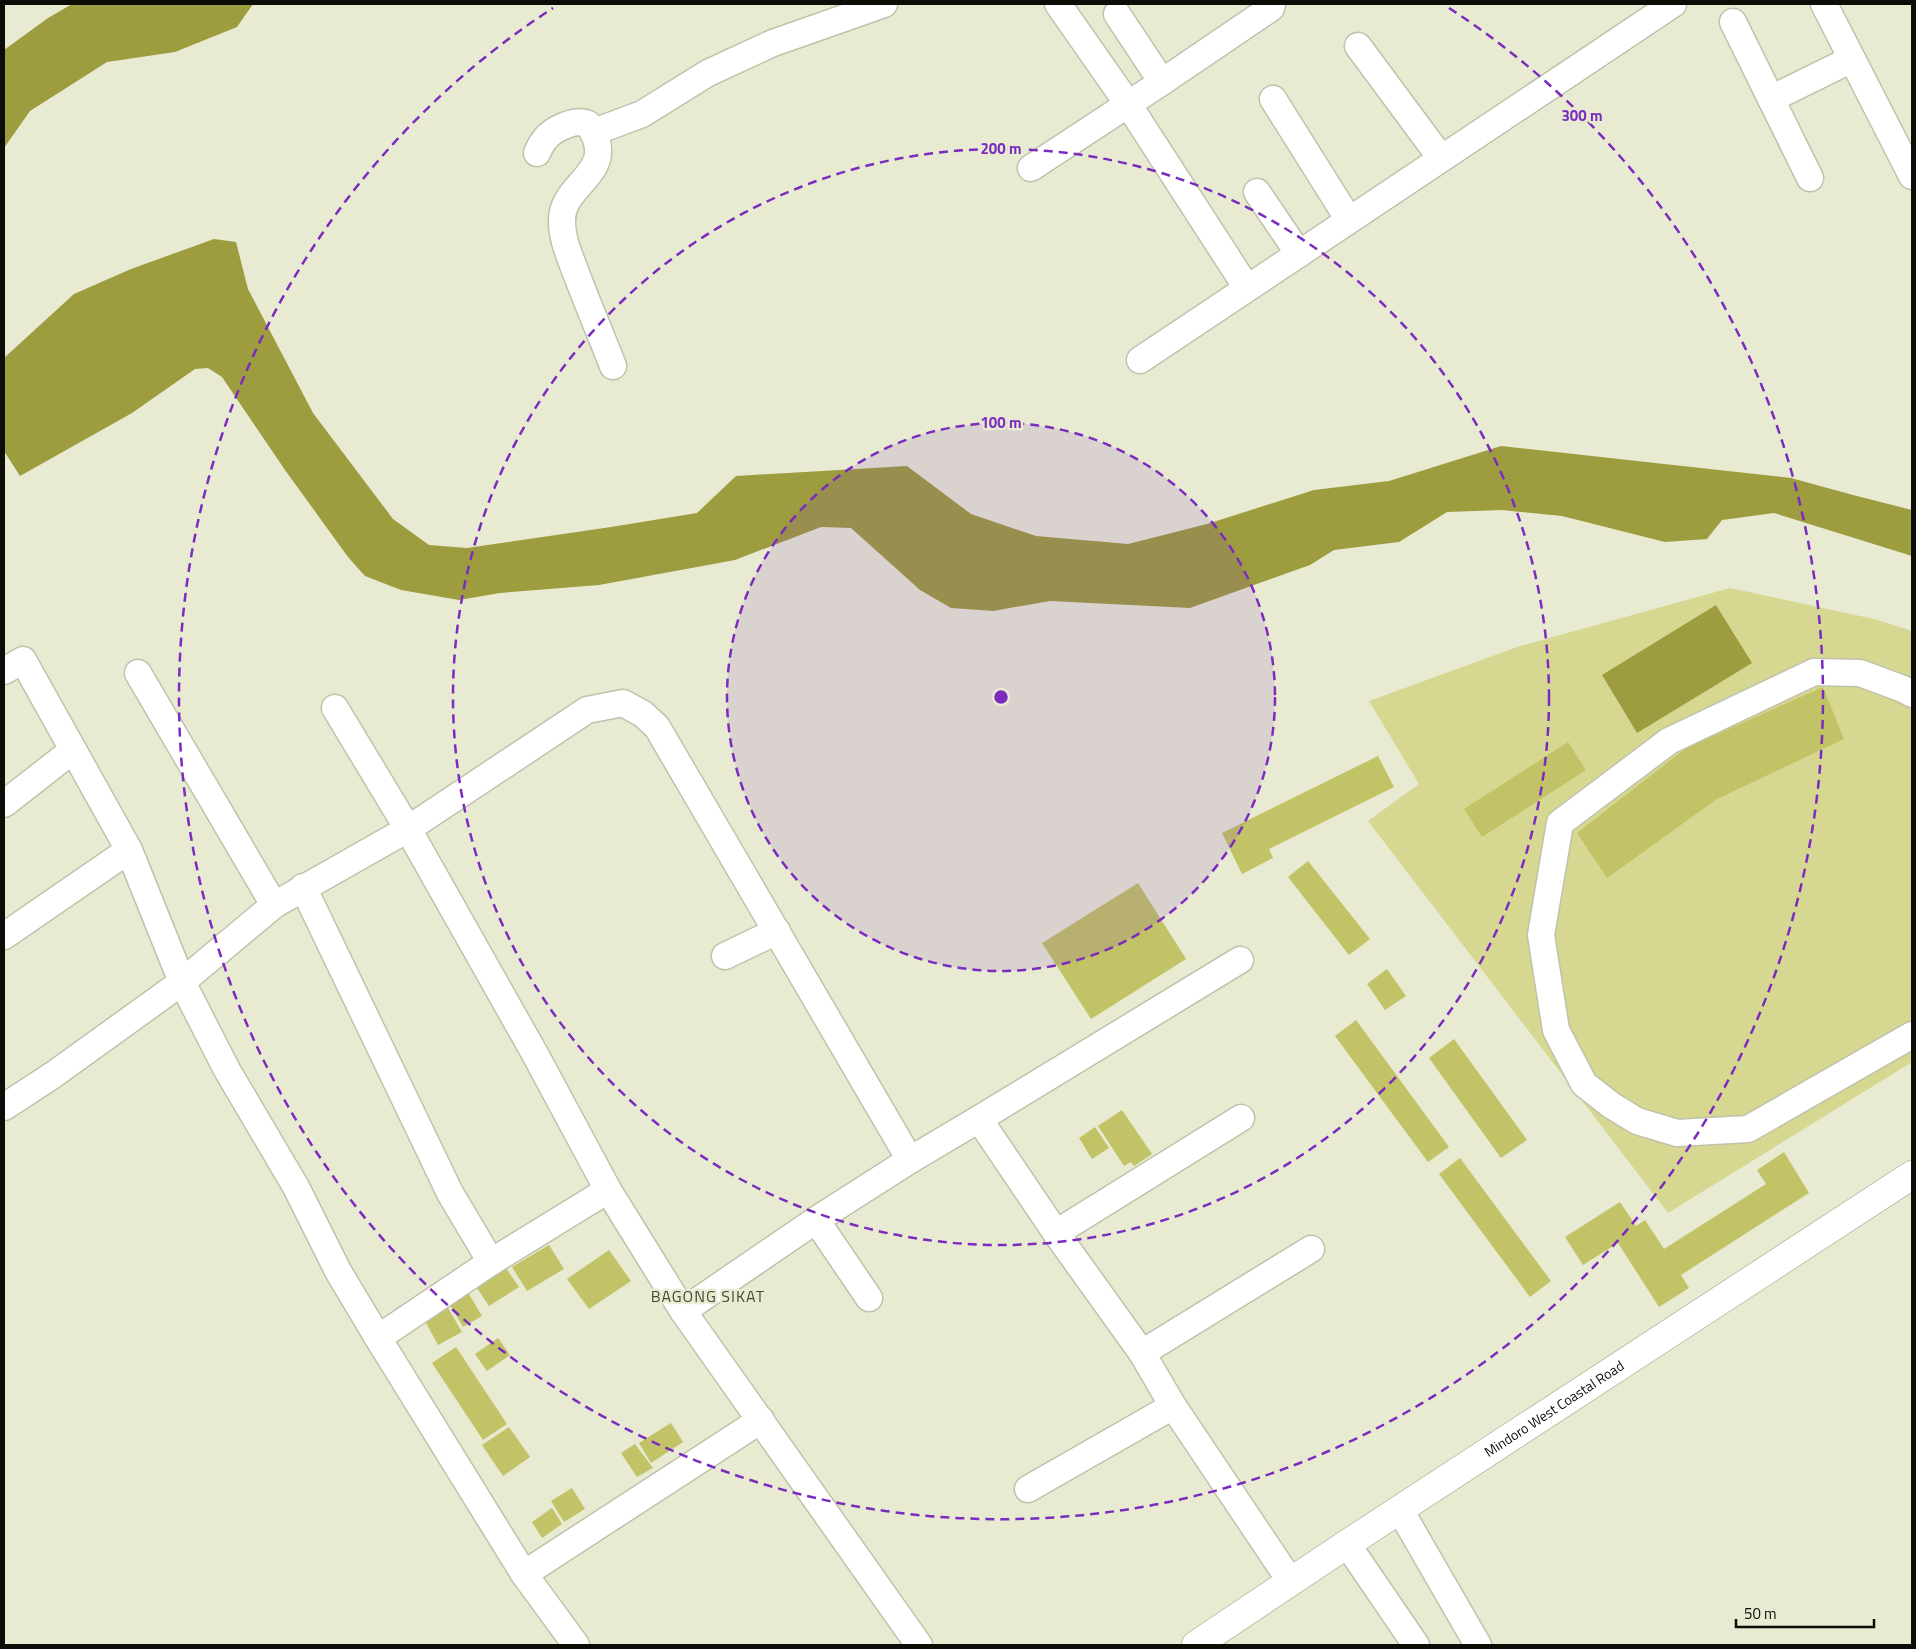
<svg xmlns="http://www.w3.org/2000/svg" width="1916" height="1649" viewBox="0 0 1916 1649" font-family="'Titillium Web',sans-serif">
<style>
.green{fill:#d6d891}
.water{fill:#9d9d3f}
.building{fill:#c1c366}
.lines{fill:none;stroke-linecap:round;stroke-linejoin:round}
.minor-casing{stroke:#c0c2ab;stroke-width:29}
.major-casing{stroke:#c0c2ab;stroke-width:30}
.minor{stroke:#fff;stroke-width:26}
.major{stroke:#fff;stroke-width:28}
.ring{fill:none;stroke:#7b2cbf;stroke-width:2.5;stroke-dasharray:9 6}
.labels{text-anchor:middle;stroke-width:5;stroke-linejoin:round;paint-order:stroke}
.street-label{font-size:14px;fill:#0c0d06;stroke:#e8ead2}
.quarter-label{font-size:16px;letter-spacing:1px;fill:#494a36;stroke:#e8ead2}
.centre{fill:#7b2cbf;stroke:#e8ead2;stroke-width:2.5}
.ring-label{font-size:15px;text-anchor:middle;font-weight:bold;fill:#7b2cbf;stroke:#e8ead2;stroke-width:5;stroke-linejoin:round;paint-order:stroke}
</style>
<rect width="100%" height="100%" fill="#e8ead2"/>
<path class="green" d="M1730,588L1874,619L1912,631V1062L1668,1213L1368,821L1419,784L1369,701L1520,646Z"/>
<g class="water">
<path d="M72,4H253L237,27L175,52L107,62L30,111L4,148V50L48,18Z"/>
<path d="M214,239L236,242L248,289L313,413L393,519L429,545L467,548L611,527L697,513L736,476L907,466L971,514L1036,536L1128,544L1207,524L1314,490L1389,481L1501,446L1791,478L1853,495L1912,510V556L1774,513L1722,520L1707,539L1665,542L1562,516L1502,510L1447,512L1399,542L1334,550L1310,565L1190,608L1050,601L993,611L951,608L920,590L851,528L821,527L735,560L599,585L500,593L459,600L401,590L365,576L348,557L285,470L222,377L208,368L195,369L132,413L20,476L4,451V358L74,294L131,269Z"/>
<path d="M1716,605L1752,663L1637,733L1602,675Z"/>
</g>
<g class="building">
<path d="M1823,687L1844,739L1717,799L1607,878L1577,833L1686,748Z"/>
<path d="M1568,742L1586,770L1482,837L1464,809Z"/>
<path d="M1378,756L1394,787L1269,849L1273,858L1242,874L1222,833Z"/>
<path d="M1308,861L1370,939L1349,955L1288,877Z"/>
<path d="M1138,883L1186,959L1091,1019L1042,943Z"/>
<path d="M1387,969L1406,996L1385,1010L1367,984Z"/>
<path d="M1356,1020L1449,1147L1428,1162L1335,1036Z"/>
<path d="M1454,1039L1527,1140L1501,1158L1429,1058Z"/>
<path d="M1122,1110L1152,1154L1134,1166L1131,1162L1124,1166L1098,1126Z"/>
<path d="M1095,1127L1109,1148L1092,1159L1079,1138Z"/>
<path d="M1784,1152L1809,1193L1681,1275L1689,1288L1659,1307L1618,1243L1583,1265L1565,1237L1620,1202L1636,1226L1645,1220L1664,1249L1766,1184L1757,1170Z"/>
<path d="M1460,1158L1551,1281L1530,1297L1439,1174Z"/>
<path d="M549,1245L564,1269L527,1291L512,1267Z"/>
<path d="M609,1250L631,1281L589,1309L567,1279Z"/>
<path d="M506,1268L519,1287L489,1306L477,1288Z"/>
<path d="M469,1294L482,1316L463,1327L450,1305Z"/>
<path d="M447,1306L462,1332L438,1345L424,1319Z"/>
<path d="M498,1338L510,1355L487,1371L475,1354Z"/>
<path d="M456,1347L507,1424L483,1440L432,1363Z"/>
<path d="M671,1423L683,1442L651,1463L639,1443Z"/>
<path d="M509,1427L530,1457L503,1476L482,1445Z"/>
<path d="M635,1444L653,1468L637,1477L621,1453Z"/>
<path d="M572,1488L585,1509L564,1522L551,1501Z"/>
<path d="M552,1508L562,1524L542,1538L532,1522Z"/>
</g>
<g class="lines">
<g class="minor-casing">
<g id="minor">
<path d="M1058,4L1128,104L1247,288"/>
<path d="M1824,4L1912,176"/>
<path d="M1117,14L1162,82"/>
<path d="M1733,22L1810,178"/>
<path d="M1358,46L1441,158"/>
<path d="M1273,99L1349,220"/>
<path d="M1771,99L1852,59"/>
<path d="M594,132L642,114L708,73L773,43L884,4"/>
<path d="M537,153C539,148 542,143 545,139C553,129 576,118 588,124C622,173 560,182 562,222C562,239 570,257 576,273C588,305 601,335 613,366"/>
<path d="M1031,168L1162,82L1271,8L1272,4"/>
<path d="M1257,192L1299,254"/>
<path d="M1140,360L1673,4"/>
<path d="M4,671L23,660L129,850L182,982L227,1070L296,1187L338,1271L378,1338L524,1574L576,1645"/>
<path d="M138,673L274,905"/>
<path d="M1912,694L1903,689L1860,673L1814,672L1669,741L1560,823L1541,935L1556,1030L1584,1084L1611,1105L1637,1121L1677,1133L1748,1129L1912,1035"/>
<path d="M335,708L408,829L535,1054L608,1190L683,1311L919,1645"/>
<path d="M4,804L73,750"/>
<path d="M303,887L450,1193L491,1262"/>
<path d="M4,936L129,850"/>
<path d="M725,956L777,931"/>
<path d="M4,1107L53,1075L182,982L274,905L408,829L587,710L623,703L643,714L657,727L910,1160"/>
<path d="M979,1119L1056,1233L1142,1353L1173,1406L1291,1582"/>
<path d="M816,1220L869,1298"/>
<path d="M1056,1233L1241,1118"/>
<path d="M683,1311L816,1220L910,1160L979,1119L1240,960"/>
<path d="M378,1338L491,1262L608,1190"/>
<path d="M1142,1353L1311,1249"/>
<path d="M1028,1489L1173,1406"/>
<path d="M1400,1510L1478,1645"/>
<path d="M1347,1544L1416,1645"/>
<path d="M524,1574L761,1420"/>
</g>
</g>
<g class="major-casing">
<g id="major">
<path id="s1" d="M1196,1645L1347,1544L1912,1175"/>
</g>
</g>
<use href="#minor" class="minor"/>
<use href="#major" class="major"/>
</g>
<circle cx="1001" cy="697" r="274" fill="#7b2cbf" fill-opacity=".12"/>
<g class="ring">
<circle cx="1001" cy="697" r="274"/>
<circle cx="1001" cy="697" r="548"/>
<path d="M1449 8A822 822 0 1 1 553 8"/>
</g>
<g class="labels">
<g class="street-label">
<text dy="5" stroke="none"><textPath href="#s1" startOffset="429">Mindoro West Coastal Road</textPath></text>
</g>
<g class="quarter-label">
<text x="708" y="1302">BAGONG SIKAT</text>
</g>
</g>
<circle cx="1001" cy="697" r="8" class="centre"/>
<g class="ring-label">
<text x="1582" y="121">300 m</text>
<text x="1001" y="154">200 m</text>
<text x="1001" y="428">100 m</text>
</g>
<rect width="1916" height="1649" fill="none" stroke="#0c0d06" stroke-width="10"/>
<path d="M1736 1619v8h138v-8" fill="none" stroke="#0c0d06" stroke-width="2.5"/>
<text x="1744" y="1619" font-size="15" fill="#0c0d06" stroke="#e8ead2" stroke-width="4" paint-order="stroke">50 m</text>
</svg>
